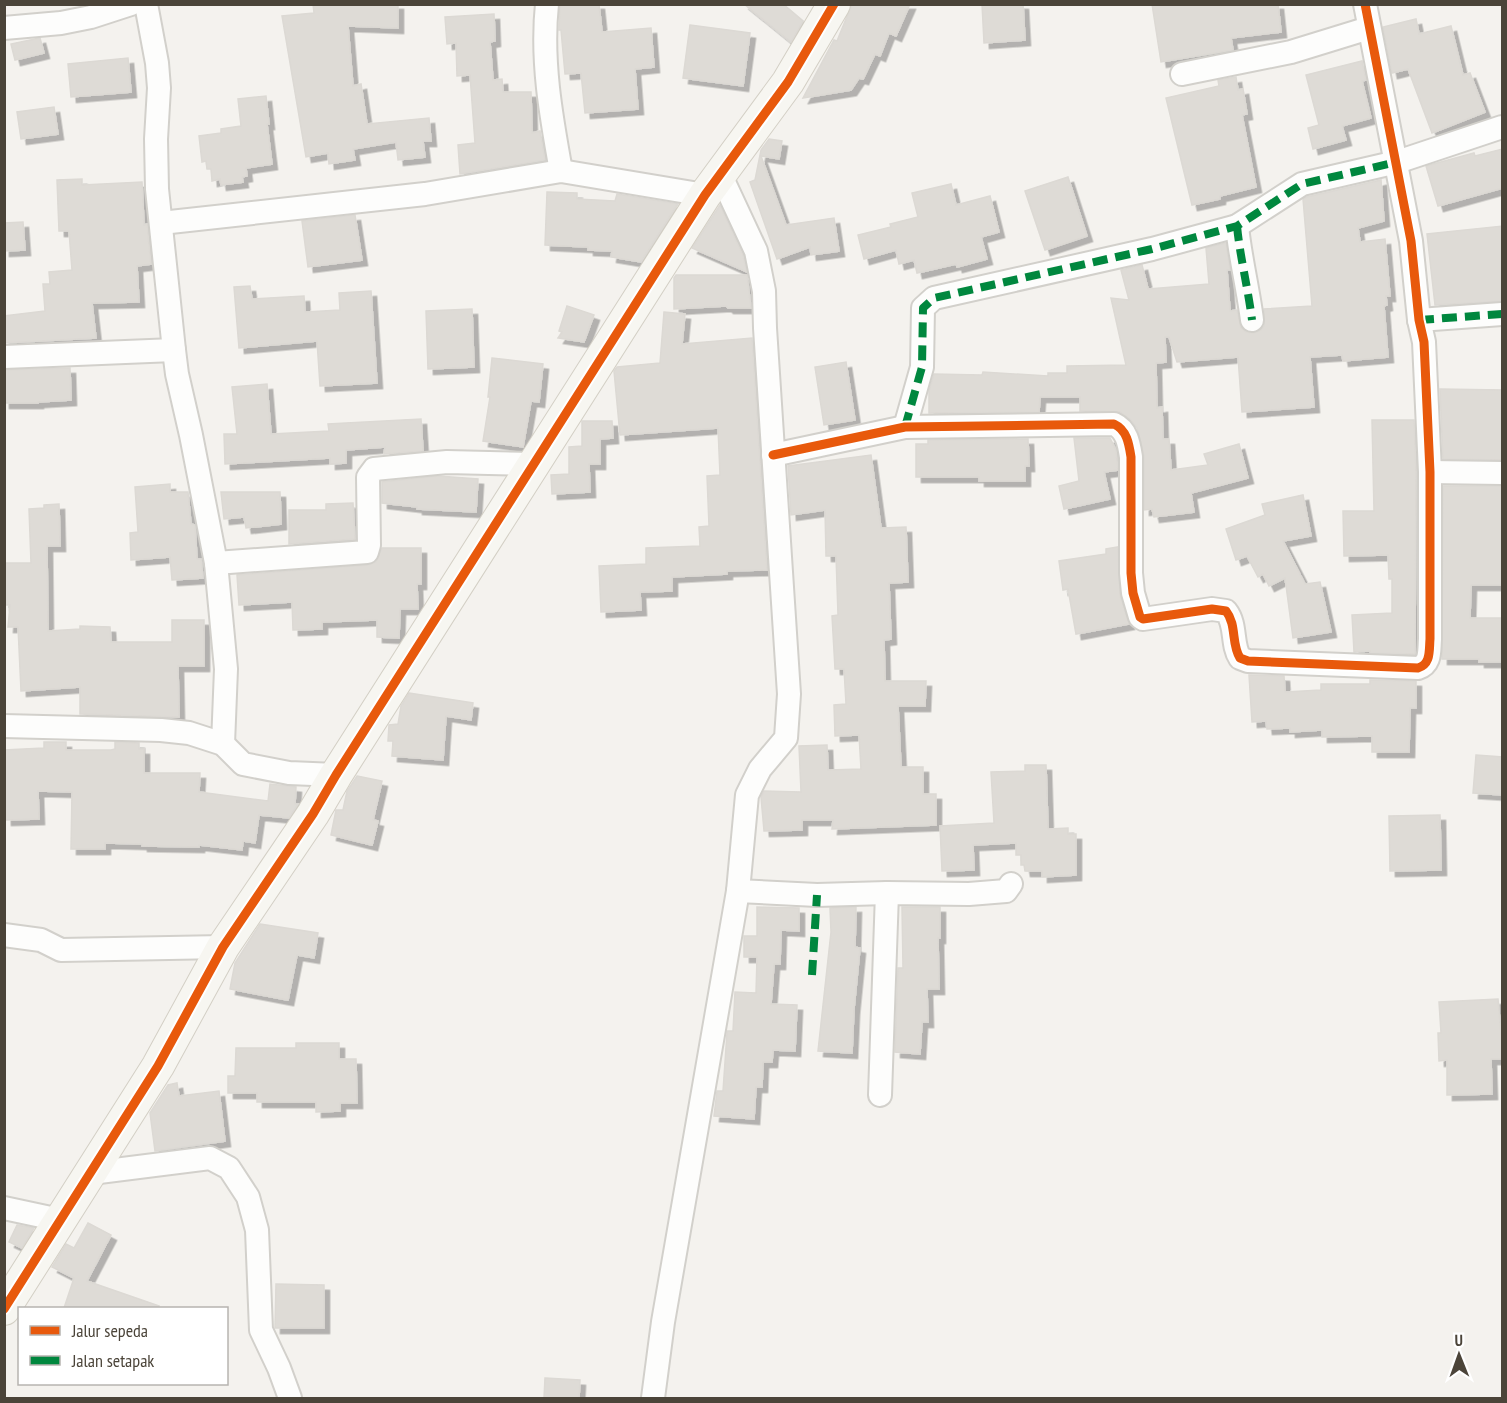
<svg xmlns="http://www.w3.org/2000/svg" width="1507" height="1403" viewBox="0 0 1507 1403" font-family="'PT Sans Narrow',sans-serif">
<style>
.building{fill:#dedbd6;stroke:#dcd9d4;stroke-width:1.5;filter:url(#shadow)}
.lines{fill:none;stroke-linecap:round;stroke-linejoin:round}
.street-casing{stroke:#d2d0cb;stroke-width:26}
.secondary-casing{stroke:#d3cfc5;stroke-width:34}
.street{stroke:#fdfdfc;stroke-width:22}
.secondary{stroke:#f7f6f1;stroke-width:32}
.quiet{stroke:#00873e;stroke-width:8;stroke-dasharray:15 8;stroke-linecap:butt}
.cycleway-casing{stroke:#fff;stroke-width:13}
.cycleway{stroke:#e8590c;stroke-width:9}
</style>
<defs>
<filter id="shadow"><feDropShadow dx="5.5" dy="5.5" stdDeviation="0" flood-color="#0004"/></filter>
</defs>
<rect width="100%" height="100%" fill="#f4f2ee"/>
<g class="building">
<path d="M313,4H398V28L348,26L353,86L361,84L367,124L429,118L431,141H423L425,157L398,160L396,142L353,149L355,160L329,164L328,153L306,157L282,16L314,13Z"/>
<path d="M560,4H599L602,32L651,28L654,67L635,69L638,109L585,113L581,73L565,74L561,30H559Z"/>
<path d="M744,4H783L803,21L791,42Z"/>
<path d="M852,4H910L896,36L889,33L880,56L875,54L863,79L859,78L851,90L803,98L834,40L837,41Z"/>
<path d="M982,4H1023L1025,40L984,43Z"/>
<path d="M1152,4H1278L1281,32L1231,38L1233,50L1161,62Z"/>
<path d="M494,14L495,41L490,42L493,80L502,79L503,92H531L532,133L540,131L545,160L460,174L458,145L475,143L470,75L457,76L456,43L447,44L445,17Z"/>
<path d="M1416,19L1419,34L1451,26L1463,75L1470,73L1485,112L1432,133L1408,69L1392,73L1383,27Z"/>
<path d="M690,25L750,33L743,86L683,78Z"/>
<path d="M40,38L44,53L15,60L11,44Z"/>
<path d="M128,58L131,92L71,97L68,64Z"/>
<path d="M1362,61L1366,80L1362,81L1371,118L1342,126L1346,140L1313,149L1308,128L1319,125L1306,75Z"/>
<path d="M1236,77L1238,90L1243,89L1247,114L1242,115L1256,187L1220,196V199L1192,205L1166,98L1219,86L1218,80Z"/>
<path d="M266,96L269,124H267L272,164L246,168L247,176L242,177L243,182L221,185L220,179L212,181L211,169H207L206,161L202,162L199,136L221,133V129L241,126L238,99Z"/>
<path d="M54,107L58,134L21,139L17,112Z"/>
<path d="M769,139L782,141L779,159L761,156L786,225L834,218L839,251L811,255L810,247L777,259L750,182L755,180L761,150Z"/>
<path d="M1503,149V188L1438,206L1426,166L1474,153L1475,156Z"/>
<path d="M1068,177L1087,236L1045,250L1025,191Z"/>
<path d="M82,179V185L142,182L144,225L147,224L151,264L137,266L139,302L92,303L96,338L4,343V316L45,311L43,284H50L49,272L72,270L69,231H59L57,180Z"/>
<path d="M1381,180L1384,221L1358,228L1360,242L1385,239L1390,296H1386L1387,305L1384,306L1388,357L1343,361L1342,355L1310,357L1314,407L1242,412L1238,357L1177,362L1169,337H1165L1166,362L1156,363L1157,408L1162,407L1163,439H1169L1171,470L1208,465L1204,454L1239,444L1248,478L1191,493L1194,512L1154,517L1152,509L1144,510V455L1137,428L1131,420L1120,412L1080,411V397H1040L1039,412L929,413V391L934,374L982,375L983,372L1048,376V373H1067V366L1126,365L1111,298L1129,300L1121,270L1142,265L1148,289L1209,284L1206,248L1226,243L1230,270H1227L1230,311L1237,310L1241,328L1246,332L1254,333L1261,330L1264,326V309L1312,306L1303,199L1307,197Z"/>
<path d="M951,184L956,205L990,196L999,232L981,237L987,259L957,267L956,264L917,273L914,260L899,264L896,250L864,259L858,235L891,227L890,224L918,217L912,193Z"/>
<path d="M547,192L577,193V199L615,201L617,194L678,204L641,262L611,257L612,251L588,250V247L545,245Z"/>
<path d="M720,205L743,255L747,272L692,248Z"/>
<path d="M355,215L362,260L308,267L302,221Z"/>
<path d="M23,222L25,250L4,251V223Z"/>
<path d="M1503,226V301L1435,305L1427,234Z"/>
<path d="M676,275H747L751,308H728L726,306L674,309V278Z"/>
<path d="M250,286L252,299L304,296L305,312L340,310L339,293L371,291L377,383L320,386L317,341L239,348L234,287Z"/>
<path d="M567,306L594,315L584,342L558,338L562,332L559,331Z"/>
<path d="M472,309L474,367L428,369L426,311Z"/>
<path d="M664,312L685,314L682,344L752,338L767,570L727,571V574L672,577V591L640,592L641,610L601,612L599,566L646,564V548L700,546L699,527L709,526L707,476L720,475L718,428L620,435L614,371L617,367L660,363Z"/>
<path d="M492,358L543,364L539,402L531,401L523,447L483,441L490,397H488Z"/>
<path d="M846,362L855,420L824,425L815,367Z"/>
<path d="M70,368L71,400L38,402V403H4V370Z"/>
<path d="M267,384L271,434L329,431L328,424L421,419L423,451L384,454L385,447L346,450V463L330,464V458L225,464L224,434H237L232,387Z"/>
<path d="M1440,389L1503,390V460L1443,459Z"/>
<path d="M1372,420H1414L1416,472L1415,654L1370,653V651L1354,652L1352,615L1392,613V579H1389L1388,555L1344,556L1343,511H1374Z"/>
<path d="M582,421H612L613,438L600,439V464H589L590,492L552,494L551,475L569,474V447L582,446Z"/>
<path d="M1074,438H1110L1116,450L1118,470L1104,472L1110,499L1064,509L1059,486L1079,481Z"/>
<path d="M1028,439L1029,466H1025V481H979V477H916V444H928V440Z"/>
<path d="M871,455L881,528L906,527L908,582L889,583L891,639L884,640L885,681H926L925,706H898L901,767H923V794H936V825L832,829L833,820H802V830L764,831L761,797L764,791L801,792L799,746L827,745L828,770L861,769L859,735L835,736L834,705L846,704L844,669H835L832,616L838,615L836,556H826L825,510L791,515L788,466Z"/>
<path d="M438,476L478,479L476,512L417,509V507L382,503V482Z"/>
<path d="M170,484V492H188L191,524L195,525L197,559H201L203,578L172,580L170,557L131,560L130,533L138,532L135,487Z"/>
<path d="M1443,486H1503V585H1471L1470,618H1503V662H1479V659H1442Z"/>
<path d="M221,492H280L281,524L246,528L244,517L224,519Z"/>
<path d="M1303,495L1311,536L1283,541L1305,584L1320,582L1331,632L1293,638L1285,578L1269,586L1263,574L1258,577L1247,556L1236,560L1226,529L1265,515L1262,504Z"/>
<path d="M353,503L355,539L289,544V510H326V504Z"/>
<path d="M59,504L60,546H47L48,631L80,629V626L110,627L111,642H172V620H204V666H178L179,717L80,714V687L21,691L18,627H8L10,605H4V563H31L29,509L44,508V505Z"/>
<path d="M1118,547L1120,595L1129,624L1076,634L1068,589L1063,590L1059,561L1106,554V549Z"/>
<path d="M382,548H421V584H417L418,609H400L399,638L377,637V620L322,622V629L293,630L292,602L239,605L237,575L368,565L376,562Z"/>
<path d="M1249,675L1284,676L1285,692L1321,690V684H1370V680L1416,681V708H1410L1409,752H1372V736L1322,737V730L1290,732V728L1267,729L1266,721L1252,722Z"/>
<path d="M409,693L473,703L471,720L446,716L443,760L392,756L393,741H388L389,725L398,724L401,706Z"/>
<path d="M44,742H66V750H111L115,749V742L139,743V749H144V773H200L199,792L268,801L270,784L296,787L295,804H298L289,818L259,815L255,843L243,841L242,850L199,845V847L142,846V844L105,843V849H71L72,792L38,791L39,819L6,820L4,750L44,748Z"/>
<path d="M1476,755L1503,757V795L1473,793Z"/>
<path d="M1025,765H1046L1048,829L1068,828V834H1076V875L1042,877V871H1025L1024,865H1021V855H1016V843L973,845L974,870L942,871L940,826L994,823L991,772L1025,771Z"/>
<path d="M357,776L382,781L373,820L378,821L372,845L331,835L336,810H343L347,791Z"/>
<path d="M1440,815L1441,870L1390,871L1389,816Z"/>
<path d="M757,907L799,908V931L781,930L780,964H774L771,1004L797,1005L795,1051L773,1050L772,1062H763L762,1087H756L754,1119L714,1116L717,1091H723L727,1033V1031H733L735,992L756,993L757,957H744V936H757Z"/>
<path d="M856,907L855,947L860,948L854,1009L852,1053L818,1051L831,932L830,908Z"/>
<path d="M902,907H940V938H938L939,989H927L928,1022H922L920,1054L895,1052L898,968H903Z"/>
<path d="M260,924L318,933L314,958L297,955L288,1000L230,989L235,963Z"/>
<path d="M1498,999L1503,1059H1491L1492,1094L1447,1095V1060L1439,1061L1438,1033H1441L1439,1002Z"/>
<path d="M296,1043H339V1059H356L357,1103H340V1111L316,1112V1102H257V1093H228V1076H235L236,1048H296Z"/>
<path d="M177,1083L179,1096L219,1091L225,1141L155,1151L150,1113L168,1085Z"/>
<path d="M88,1223L111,1235L87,1281L159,1306L158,1308H64L74,1278L52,1267L66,1244L74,1248Z"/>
<path d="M17,1225L34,1228L22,1248L9,1242Z"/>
<path d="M276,1284L324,1285V1328H275Z"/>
<path d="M545,1378L580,1380L579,1398H544Z"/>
</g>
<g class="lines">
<g class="street-casing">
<g id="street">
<path d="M146,4L157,63L159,88L156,139L157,189L174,350L177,374L191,435L216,563L226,669L223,744"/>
<path d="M547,4C541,60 551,116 561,171"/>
<path d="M4,28L61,23L91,17L131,4"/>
<path d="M1182,74L1291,52L1369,28"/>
<path d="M161,223L425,194L561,171L705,195"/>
<path d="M1237,226C1240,257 1248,288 1252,320"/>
<path d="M1419,320L1502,314"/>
<path d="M4,357L174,350"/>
<path d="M905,427L922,367L923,308L934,298L1152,249L1237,226L1302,184L1397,162L1502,127"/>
<path d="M773,455L905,427L1114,424C1127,430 1129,444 1131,457V573L1133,593L1140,617L1143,619L1212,609L1226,611C1237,625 1231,644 1240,658L1248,661L1418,668C1431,664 1429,651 1430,639V472L1424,342L1419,320L1411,241L1365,4"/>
<path d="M1430,472L1502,473"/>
<path d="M216,563L367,552L369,545L368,477L374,469L447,462L534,464"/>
<path d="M4,726L161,730L189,733L223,744L243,764L289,773L336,775"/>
<path d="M738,891L817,895L887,893L969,894L1006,891L1011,884"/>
<path d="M4,935L41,940L61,950L223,947"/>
<path d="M880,1095L887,893"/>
<path d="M91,1173L210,1158L229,1168L248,1197L257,1230L261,1330L279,1368L290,1398"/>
<path d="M4,1208L60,1220"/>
<path d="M653,1398L663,1322L738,891L747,795L760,769L786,738L789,694L765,328L764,291L756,251L721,176"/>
</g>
</g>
<g class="secondary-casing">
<path id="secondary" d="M4,1309L158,1066L223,947L313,814L336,775L705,195L788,82L834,4"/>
</g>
<use href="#street" class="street"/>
<use href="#secondary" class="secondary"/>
<g class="quiet">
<path d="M1237,226C1240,257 1248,288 1252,320"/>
<path d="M1419,320L1502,314"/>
<path d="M905,427L922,367L923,308L934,298L1152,249L1237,226L1302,184L1397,162"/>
<path d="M812,975L817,895"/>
</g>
<g class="cycleway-casing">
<g id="cycleway">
<path d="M773,455L905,427L1114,424C1127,430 1129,444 1131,457V573L1133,593L1140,617L1143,619L1212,609L1226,611C1237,625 1231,644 1240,658L1248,661L1418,668C1431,664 1429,651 1430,639V472L1424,342L1419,320L1411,241L1365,4"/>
<path d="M4,1309L158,1066L223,947L313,814L336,775L705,195L788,82L834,4"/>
</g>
</g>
<use href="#cycleway" class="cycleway"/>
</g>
<rect width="1507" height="1403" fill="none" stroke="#4b4439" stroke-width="12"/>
<rect x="18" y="1307" width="210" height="78" fill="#ffffff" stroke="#b7b4b0" stroke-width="1.5"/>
<rect x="30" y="1326" width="30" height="9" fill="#e8590c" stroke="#b7b4b0" stroke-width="1.5"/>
<text x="72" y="1337" font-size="18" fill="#4b4439">Jalur sepeda</text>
<rect x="30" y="1356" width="30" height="9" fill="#00873e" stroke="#b7b4b0" stroke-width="1.5"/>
<text x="72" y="1367" font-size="18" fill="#4b4439">Jalan setapak</text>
<g transform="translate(1459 1355) rotate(359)" stroke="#ffffff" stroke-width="4.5" paint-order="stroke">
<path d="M0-4.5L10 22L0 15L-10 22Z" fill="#4b4439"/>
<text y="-9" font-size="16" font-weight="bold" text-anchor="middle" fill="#4b4439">U</text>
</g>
</svg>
